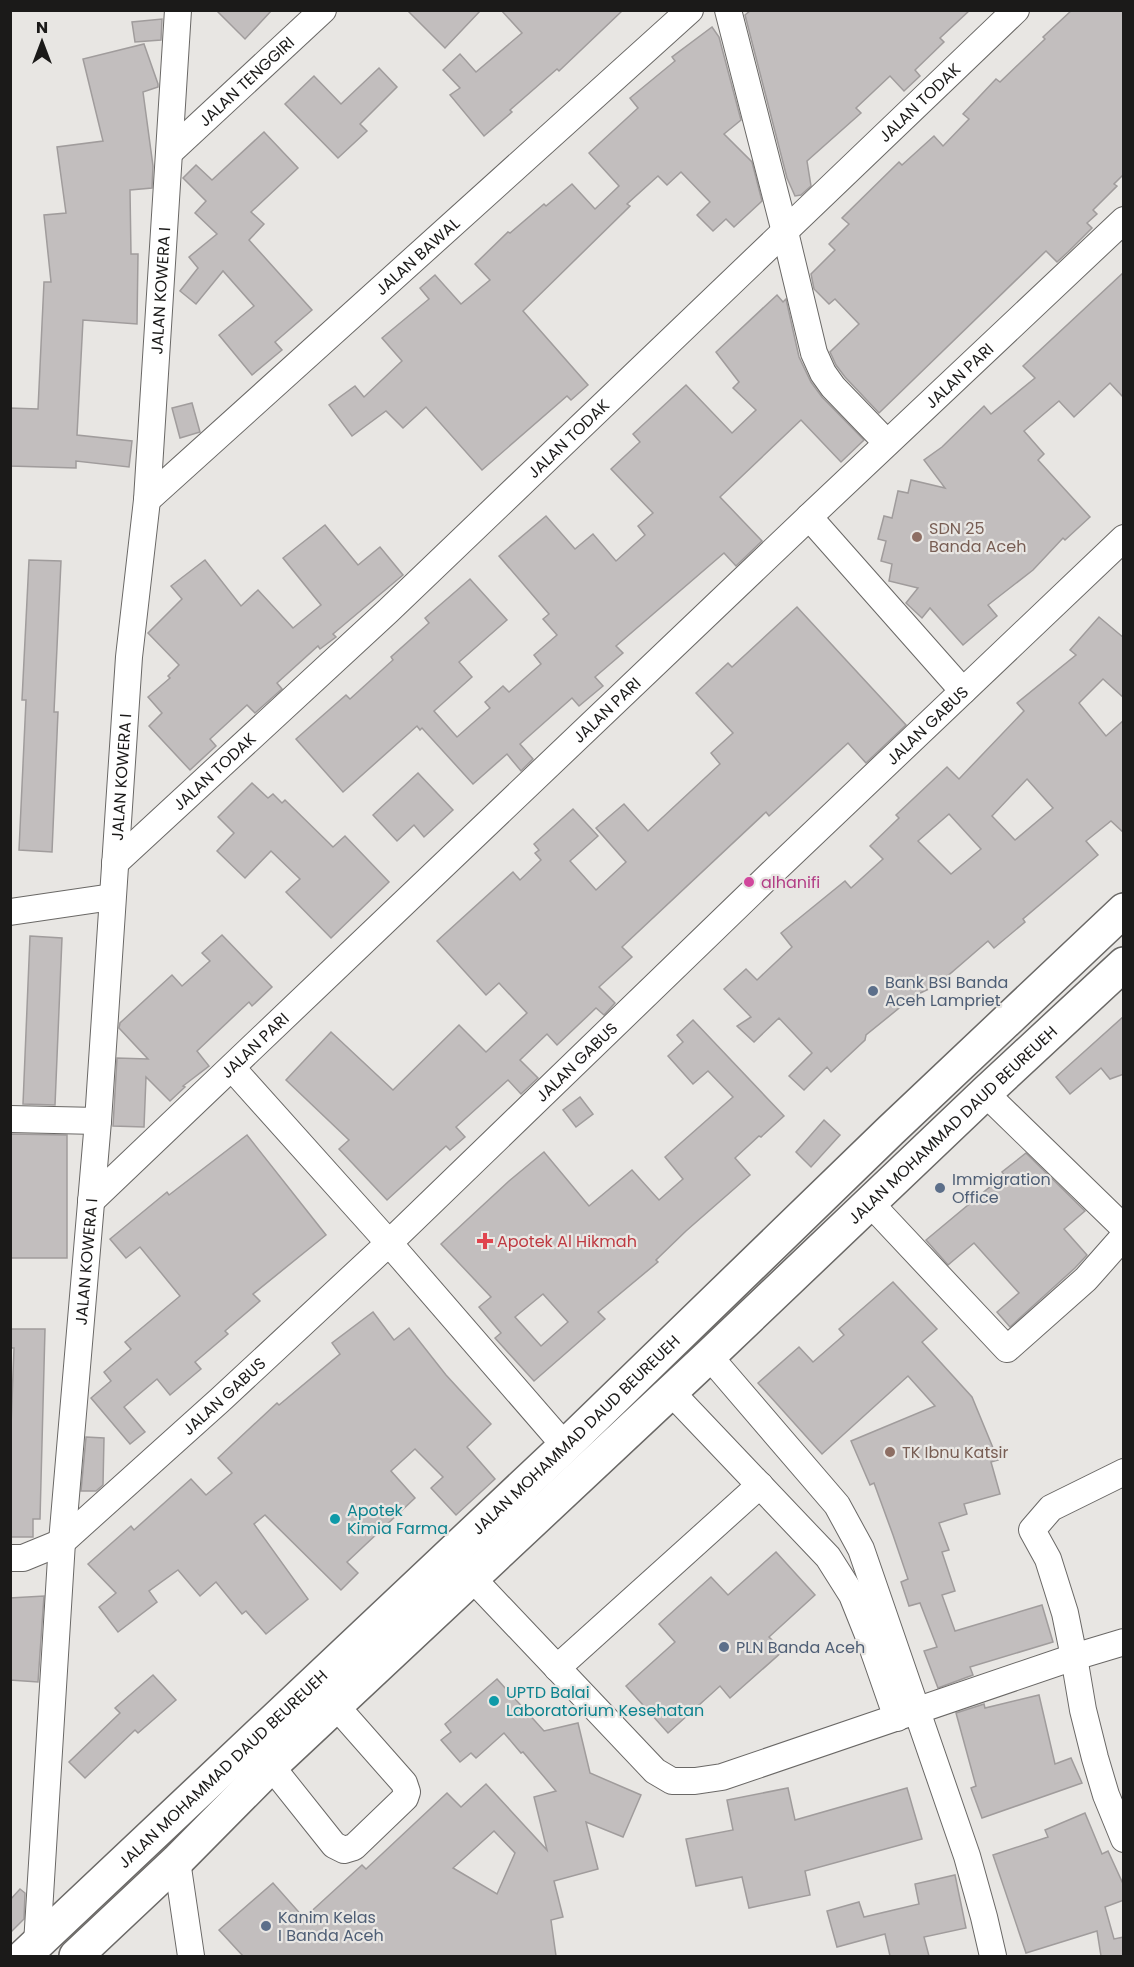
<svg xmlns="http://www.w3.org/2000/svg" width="1134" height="1967" viewBox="0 0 1134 1967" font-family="Poppins,sans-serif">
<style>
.building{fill:#c2bebe;stroke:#a09c9c;stroke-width:1.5;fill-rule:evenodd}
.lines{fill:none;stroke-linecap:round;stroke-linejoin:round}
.minor-casing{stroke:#6a6866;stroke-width:28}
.highway-casing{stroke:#6a6866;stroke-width:36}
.minor{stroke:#fff;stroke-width:26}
.highway{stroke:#fff;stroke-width:33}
.education-dot{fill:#8d6e63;stroke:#e8e6e3;stroke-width:2}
.hotel-dot{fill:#d1479c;stroke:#e8e6e3;stroke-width:2}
.service-dot{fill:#5c6f8a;stroke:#e8e6e3;stroke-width:2}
.health-dot{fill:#e0444e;stroke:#e8e6e3;stroke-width:2}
.culture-dot{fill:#0f9aa8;stroke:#e8e6e3;stroke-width:2}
.labels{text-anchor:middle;stroke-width:4.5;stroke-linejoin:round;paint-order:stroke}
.street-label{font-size:16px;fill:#1b1a19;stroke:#e8e6e3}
.education-label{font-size:16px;fill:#785e54;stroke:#e8e6e3;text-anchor:start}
.hotel-label{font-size:16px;fill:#b23c85;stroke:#e8e6e3;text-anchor:start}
.service-label{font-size:16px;fill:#4e5e75;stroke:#e8e6e3;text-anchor:start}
.health-label{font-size:16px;fill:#be3a42;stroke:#e8e6e3;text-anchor:start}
.culture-label{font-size:16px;fill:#0d838f;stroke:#e8e6e3;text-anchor:start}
</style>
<rect width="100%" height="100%" fill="#e8e6e3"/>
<g class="building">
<path d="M216,10H272L245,39Z"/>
<path d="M407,10H481L445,48Z"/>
<path d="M501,10H623L559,71L557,69L510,110L512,112L484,136L450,95L460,88L443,70L460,54L476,72L522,33Z"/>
<path d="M751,10H970L940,38L944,42L915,70L920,76L904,91L890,76L856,108L861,113L807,161L811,186L801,195L795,196L787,178L745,15Z"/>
<path d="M1072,10H1124V174L1114,184L1117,186L1093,210L1097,214L1087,223L1092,228L1068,252L1057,262L1046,251L879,413L845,377L836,365L830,352L859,324L835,299L829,304L814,289L811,274L835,250L829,244L849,224L842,218L899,162L902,165L934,136L943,146L969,119L963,114L996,79L1000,82L1045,39L1043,37Z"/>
<path d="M162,19L161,40L135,42L132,22Z"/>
<path d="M712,27L719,37L741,120L724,134L752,162L762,201L734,227L726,219L713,231L697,215L710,202L681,172L667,185L658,176L627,204L630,206L523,311L588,385L571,400L567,396L482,470L426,407L403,428L386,411L352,436L329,405L355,386L364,397L402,361L382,338L429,299L420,288L435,275L461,304L490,280L475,264L508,232L510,233L544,204L546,206L572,184L595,209L619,186L589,153L638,108L630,98L675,61L672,57Z"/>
<path d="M144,44L158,84V87L143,92L153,166L152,188L130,190L131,254H138L137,324L83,320L77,435L132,441L129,467L76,461V468L10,466V408L38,409L44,282H51L44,215L66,213L57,147L103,141L83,59Z"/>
<path d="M379,68L397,87L360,124L367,131L338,158L285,104L314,76L341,104Z"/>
<path d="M264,132L298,168L251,212L264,224L249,240L312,310L275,342L282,350L252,375L219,335L254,306L223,271L196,304L180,291L198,268L189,257L217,234L195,213L206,201L183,178L196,165L212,180Z"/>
<path d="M1124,272V398L1110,383L1074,417L1059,401L1024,431L1044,454L1038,460L1090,517L1065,540L1063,538L1033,570L988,605L997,616L963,645L930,608L922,618L906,603L918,588L889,581L892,564L881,561L886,541L878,539L884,516L892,518L898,491L908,493L911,480L945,488L924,460L942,447L984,406L991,414L1035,378L1023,366Z"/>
<path d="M777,295L783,302L786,299L799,357L811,382L822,397L864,440L841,462L801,420L720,497L762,541L736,566L724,553L616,646L623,653L595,677L603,686L579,706L572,698L520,744L533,759L521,771L507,754L473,784L422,728L420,730L417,726L343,792L296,739L346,695L350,699L393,660L391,657L429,623L425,618L470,579L507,620L459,662L472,677L434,711L457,737L490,708L485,702L503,686L509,692L541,664L534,655L557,635L543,619L549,614L499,556L546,516L575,549L593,534L616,561L645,535L638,526L653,513L611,469L640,442L633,434L686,385L732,433L756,410L733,388L739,382L716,352Z"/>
<path d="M192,403L200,432L180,438L172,408Z"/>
<path d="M325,525L358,565L380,547L403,575L333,634L336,637L320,649L318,646L277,683L282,689L255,713L247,705L210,739L216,746L190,770L149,726L162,713L148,697L170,678L168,676L179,665L148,633L182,599L171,586L205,560L241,606L258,590L293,628L321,605L283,558Z"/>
<path d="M29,560L61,561L54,712H58L52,852L19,850L26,700H22Z"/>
<path d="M797,607L906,725L866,763L848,743L769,816L766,812L622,947L632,957L599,987L615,1003L604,1015L596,1008L557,1045L547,1034L520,1060L538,1078L521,1094L508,1080L456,1127L465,1137L450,1150L446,1146L387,1200L339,1149L349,1140L286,1080L331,1032L393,1090L459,1025L486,1052L527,1013L499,983L486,995L437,941L513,872L520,880L541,860L535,853L539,850L534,844L573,809L598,836L570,861L596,890L626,862L596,828L624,804L648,831L720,764L711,753L733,733L696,693L728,663L732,667Z"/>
<path d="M1099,617L1124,638V698L1103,679L1079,703L1106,736L1124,720V833L1111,821L1086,841L1098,855L1023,919L1025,922L994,948L988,941L937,985L914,996L866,1035L865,1040L831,1072L827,1067L804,1090L789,1076L812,1053L779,1018L754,1042L737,1026L751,1017L724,989L746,969L757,980L792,947L781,933L845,881L851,888L883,859L870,846L899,818L896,815L947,767L959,779L1024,711L1017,703L1076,655L1070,650ZM1027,779L1053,808L1015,840L992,816ZM949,814L981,849L951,874L918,841Z"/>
<path d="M418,773L453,810L424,837L414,825L397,841L373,815Z"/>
<path d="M252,783L268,798L273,794L282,803L285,800L333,847L345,836L389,882L331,938L286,892L300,879L271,851L245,878L217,851L234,833L218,817Z"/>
<path d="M222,935L272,987L252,1006L249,1002L197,1051L209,1066L183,1086L185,1087L170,1101L146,1077L144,1127L113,1126L117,1058L148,1059L119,1028L120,1023L172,975L182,986L210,961L202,953Z"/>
<path d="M30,936L62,938L55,1105L23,1104Z"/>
<path d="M1124,1016V1074L1110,1079L1101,1068L1070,1094L1056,1077Z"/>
<path d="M693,1020L784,1116L761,1137L759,1136L735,1158L750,1175L686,1231L656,1260L658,1262L598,1312L605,1319L534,1381L495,1338L501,1333L479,1307L491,1297L441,1244L509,1181L544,1152L589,1206L632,1170L659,1200L683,1179L665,1157L733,1097L708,1071L693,1084L668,1056L683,1042L677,1035ZM543,1294L568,1322L541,1346L515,1317Z"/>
<path d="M580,1097L593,1114L576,1127L563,1110Z"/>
<path d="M824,1120L840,1135L811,1167L796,1152Z"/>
<path d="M10,1134L67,1135V1258H10Z"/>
<path d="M247,1135L326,1235L253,1294L260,1301L225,1331L228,1334L195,1362L201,1369L170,1395L157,1379L124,1407L145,1432L130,1444L91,1398L111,1381L104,1372L131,1349L125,1342L180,1296L140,1247L126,1258L110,1239L167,1192L169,1195Z"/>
<path d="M1026,1153L1085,1211L1064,1229L1087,1255L1075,1268L1010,1327L997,1312L1019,1293L974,1243L948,1265L926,1240L1004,1175L1002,1172Z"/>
<path d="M893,1282L937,1329L922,1342L972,1397L998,1460L991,1462L1000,1494L964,1504L967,1514L939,1523L949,1550L942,1552L955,1591L942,1595L955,1631L1042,1605L1053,1642L970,1667L973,1675L938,1688L924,1651L937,1647L920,1603L909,1606L901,1582L908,1579L893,1535L874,1483L870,1485L851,1441L935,1406L908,1376L822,1454L758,1383L799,1347L813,1362L844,1335L839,1329Z"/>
<path d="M373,1312L394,1340L409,1328L446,1375L491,1424L467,1447L495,1479L456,1515L431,1488L443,1477L415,1449L391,1471L415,1498L347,1562L358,1573L341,1590L265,1515L254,1524L308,1599L266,1634L246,1611L242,1614L216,1582L200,1596L178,1570L149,1591L157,1602L118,1632L99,1607L116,1593L88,1564L131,1526L134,1530L191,1479L206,1495L232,1473L218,1458L277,1403L279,1405L340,1354L332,1343Z"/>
<path d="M10,1329H45L40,1519H33V1537H10V1453L14,1348H10Z"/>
<path d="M86,1437L104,1438L103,1485L96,1491H81Z"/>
<path d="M776,1552L815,1595L769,1637L783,1651L730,1698L720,1686L668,1733L626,1686L675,1642L659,1624L711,1577L728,1595Z"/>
<path d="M44,1596L38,1682L10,1680V1598Z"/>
<path d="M153,1675L176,1700L138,1733L135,1730L85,1778L69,1762L120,1713L115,1708Z"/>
<path d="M497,1679L544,1731L578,1723L590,1773L641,1795L623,1837L586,1822L598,1869L554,1881L563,1917L551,1920L556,1956H243L219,1930L273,1883L304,1918L362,1865L366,1869L447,1793L461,1807L486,1784L547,1850L534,1797L556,1791L523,1752L521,1753L504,1733L476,1758L471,1753L460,1762L441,1740L451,1732L445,1724ZM494,1831L515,1853L497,1894L453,1868Z"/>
<path d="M1039,1695L1055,1764L1071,1758L1082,1783L982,1818L971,1788L976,1786L956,1713L984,1704L985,1708Z"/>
<path d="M788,1788L795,1820L907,1788L922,1839L805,1871L810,1895L749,1908L742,1877L696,1886L686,1839L733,1830L727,1800Z"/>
<path d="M1085,1813L1102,1854L1108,1851L1124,1886V1900L1105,1907L1114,1939L1124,1937V1956H1101L1097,1931L1026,1953L993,1855L1048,1837L1045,1830Z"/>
<path d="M955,1875L966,1928L924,1937L929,1956H890L885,1934L837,1947L827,1911L859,1902L864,1917L919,1904L915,1884Z"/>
<path d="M20,1889L25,1893L24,1919L10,1933V1900Z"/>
</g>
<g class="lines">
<g class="minor-casing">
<g id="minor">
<path d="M728,10L785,232L814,353L823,373L833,387L887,443"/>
<path id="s1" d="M170,152L323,10"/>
<path id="s2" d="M147,500L690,10"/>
<path d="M809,517L963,691"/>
<path id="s3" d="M115,863L388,611L1016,10"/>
<path d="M10,912L112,897"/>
<path d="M232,1068L389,1243L565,1446"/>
<path d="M985,1093L1124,1228"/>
<path d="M10,1119L98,1121"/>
<path id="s4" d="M91,1201L809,517L1124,220"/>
<path d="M870,1203L1007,1349L1086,1279L1124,1236"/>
<path d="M709,1356L837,1505L861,1549L967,1856L984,1917L993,1956"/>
<path d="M670,1391L828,1557L852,1595L868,1635L897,1718"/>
<path d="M1124,1472L1051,1508L1032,1530L1048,1559L1065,1613L1074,1657L1083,1710L1095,1758L1106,1795L1124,1839"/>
<path id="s5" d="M10,1558H23L62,1542L220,1400L389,1243L777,868L1124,538"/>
<path d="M472,1578L655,1771L672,1781H695L722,1777L1074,1657L1124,1642"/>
<path d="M557,1668L760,1485"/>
<path d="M271,1766L334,1845L344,1850L354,1847L405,1798L407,1792L404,1783L336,1706"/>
<path d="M177,1861L191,1956"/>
<path id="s6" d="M37,1944L62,1542L98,1121L129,657L147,500L178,10"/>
</g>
</g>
<g class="highway-casing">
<g id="highway">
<path id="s7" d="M24,1956L565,1446L890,1131L1124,910"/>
<path id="s8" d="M76,1956L177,1861L271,1766L709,1356L985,1093L1124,964"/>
</g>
</g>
<use href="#minor" class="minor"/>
<use href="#highway" class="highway"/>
</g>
<g class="education-dot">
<circle cx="917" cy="537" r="6"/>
<circle cx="890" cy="1452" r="6"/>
</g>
<circle class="hotel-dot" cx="749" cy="882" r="6"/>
<g class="service-dot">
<circle cx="873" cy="991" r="6"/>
<circle cx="940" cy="1188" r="6"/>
<circle cx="724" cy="1647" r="6"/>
<circle cx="266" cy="1926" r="6"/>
</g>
<path class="health-dot" d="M482 1232h6v6h6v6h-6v6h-6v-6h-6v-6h6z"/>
<g class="culture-dot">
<circle cx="335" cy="1519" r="6"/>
<circle cx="494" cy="1701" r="6"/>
</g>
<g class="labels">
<g class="street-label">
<text dy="6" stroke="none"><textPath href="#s1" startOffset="104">JALAN TENGGIRI</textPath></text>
<text dy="6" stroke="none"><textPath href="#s3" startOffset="1107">JALAN TODAK</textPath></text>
<text dy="6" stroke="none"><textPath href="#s2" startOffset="364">JALAN BAWAL</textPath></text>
<text dy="6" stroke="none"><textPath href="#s6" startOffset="1658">JALAN KOWERA I</textPath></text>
<text dy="6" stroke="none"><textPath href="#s4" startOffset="1198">JALAN PARI</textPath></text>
<text dy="6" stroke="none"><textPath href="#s3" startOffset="621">JALAN TODAK</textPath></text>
<text dy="6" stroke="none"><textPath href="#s4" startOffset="712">JALAN PARI</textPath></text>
<text dy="6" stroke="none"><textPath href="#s5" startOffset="1245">JALAN GABUS</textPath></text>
<text dy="6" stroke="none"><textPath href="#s3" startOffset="135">JALAN TODAK</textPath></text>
<text dy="6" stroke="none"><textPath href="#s6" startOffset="1170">JALAN KOWERA I</textPath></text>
<text dy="6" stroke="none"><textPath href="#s4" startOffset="226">JALAN PARI</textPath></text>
<text dy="6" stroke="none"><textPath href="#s5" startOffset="759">JALAN GABUS</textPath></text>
<text dy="6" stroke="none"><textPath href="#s8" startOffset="1208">JALAN MOHAMMAD DAUD BEUREUEH</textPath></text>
<text dy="6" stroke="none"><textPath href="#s6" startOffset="684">JALAN KOWERA I</textPath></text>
<text dy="6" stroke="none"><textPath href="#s5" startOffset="273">JALAN GABUS</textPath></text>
<text dy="6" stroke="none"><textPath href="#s7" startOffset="759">JALAN MOHAMMAD DAUD BEUREUEH</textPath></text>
<text dy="6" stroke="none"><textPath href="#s7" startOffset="273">JALAN MOHAMMAD DAUD BEUREUEH</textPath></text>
</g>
<g class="education-label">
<text x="929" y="534">SDN 25<tspan x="929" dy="18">Banda Aceh</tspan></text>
<text x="902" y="1458">TK Ibnu Katsir</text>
</g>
<g class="hotel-label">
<text x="761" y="888">alhanifi</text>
</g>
<g class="service-label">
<text x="885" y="988">Bank BSI Banda<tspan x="885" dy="18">Aceh Lampriet</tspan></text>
<text x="952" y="1185">Immigration<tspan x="952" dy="18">Office</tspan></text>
<text x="736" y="1653">PLN Banda Aceh</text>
<text x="278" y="1923">Kanim Kelas<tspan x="278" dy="18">I Banda Aceh</tspan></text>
</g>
<g class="health-label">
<text x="497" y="1247">Apotek Al Hikmah</text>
</g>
<g class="culture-label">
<text x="347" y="1516">Apotek<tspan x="347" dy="18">Kimia Farma</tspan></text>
<text x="506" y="1698">UPTD Balai<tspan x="506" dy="18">Laboratorium Kesehatan</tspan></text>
</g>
</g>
<rect width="1134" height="1967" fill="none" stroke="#1b1a19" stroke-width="24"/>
<g transform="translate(42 42)" stroke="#e8e6e3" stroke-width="4.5" paint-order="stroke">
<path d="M0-4.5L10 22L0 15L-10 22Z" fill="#1b1a19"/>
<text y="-9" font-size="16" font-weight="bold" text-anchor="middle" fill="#1b1a19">N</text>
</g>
</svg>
